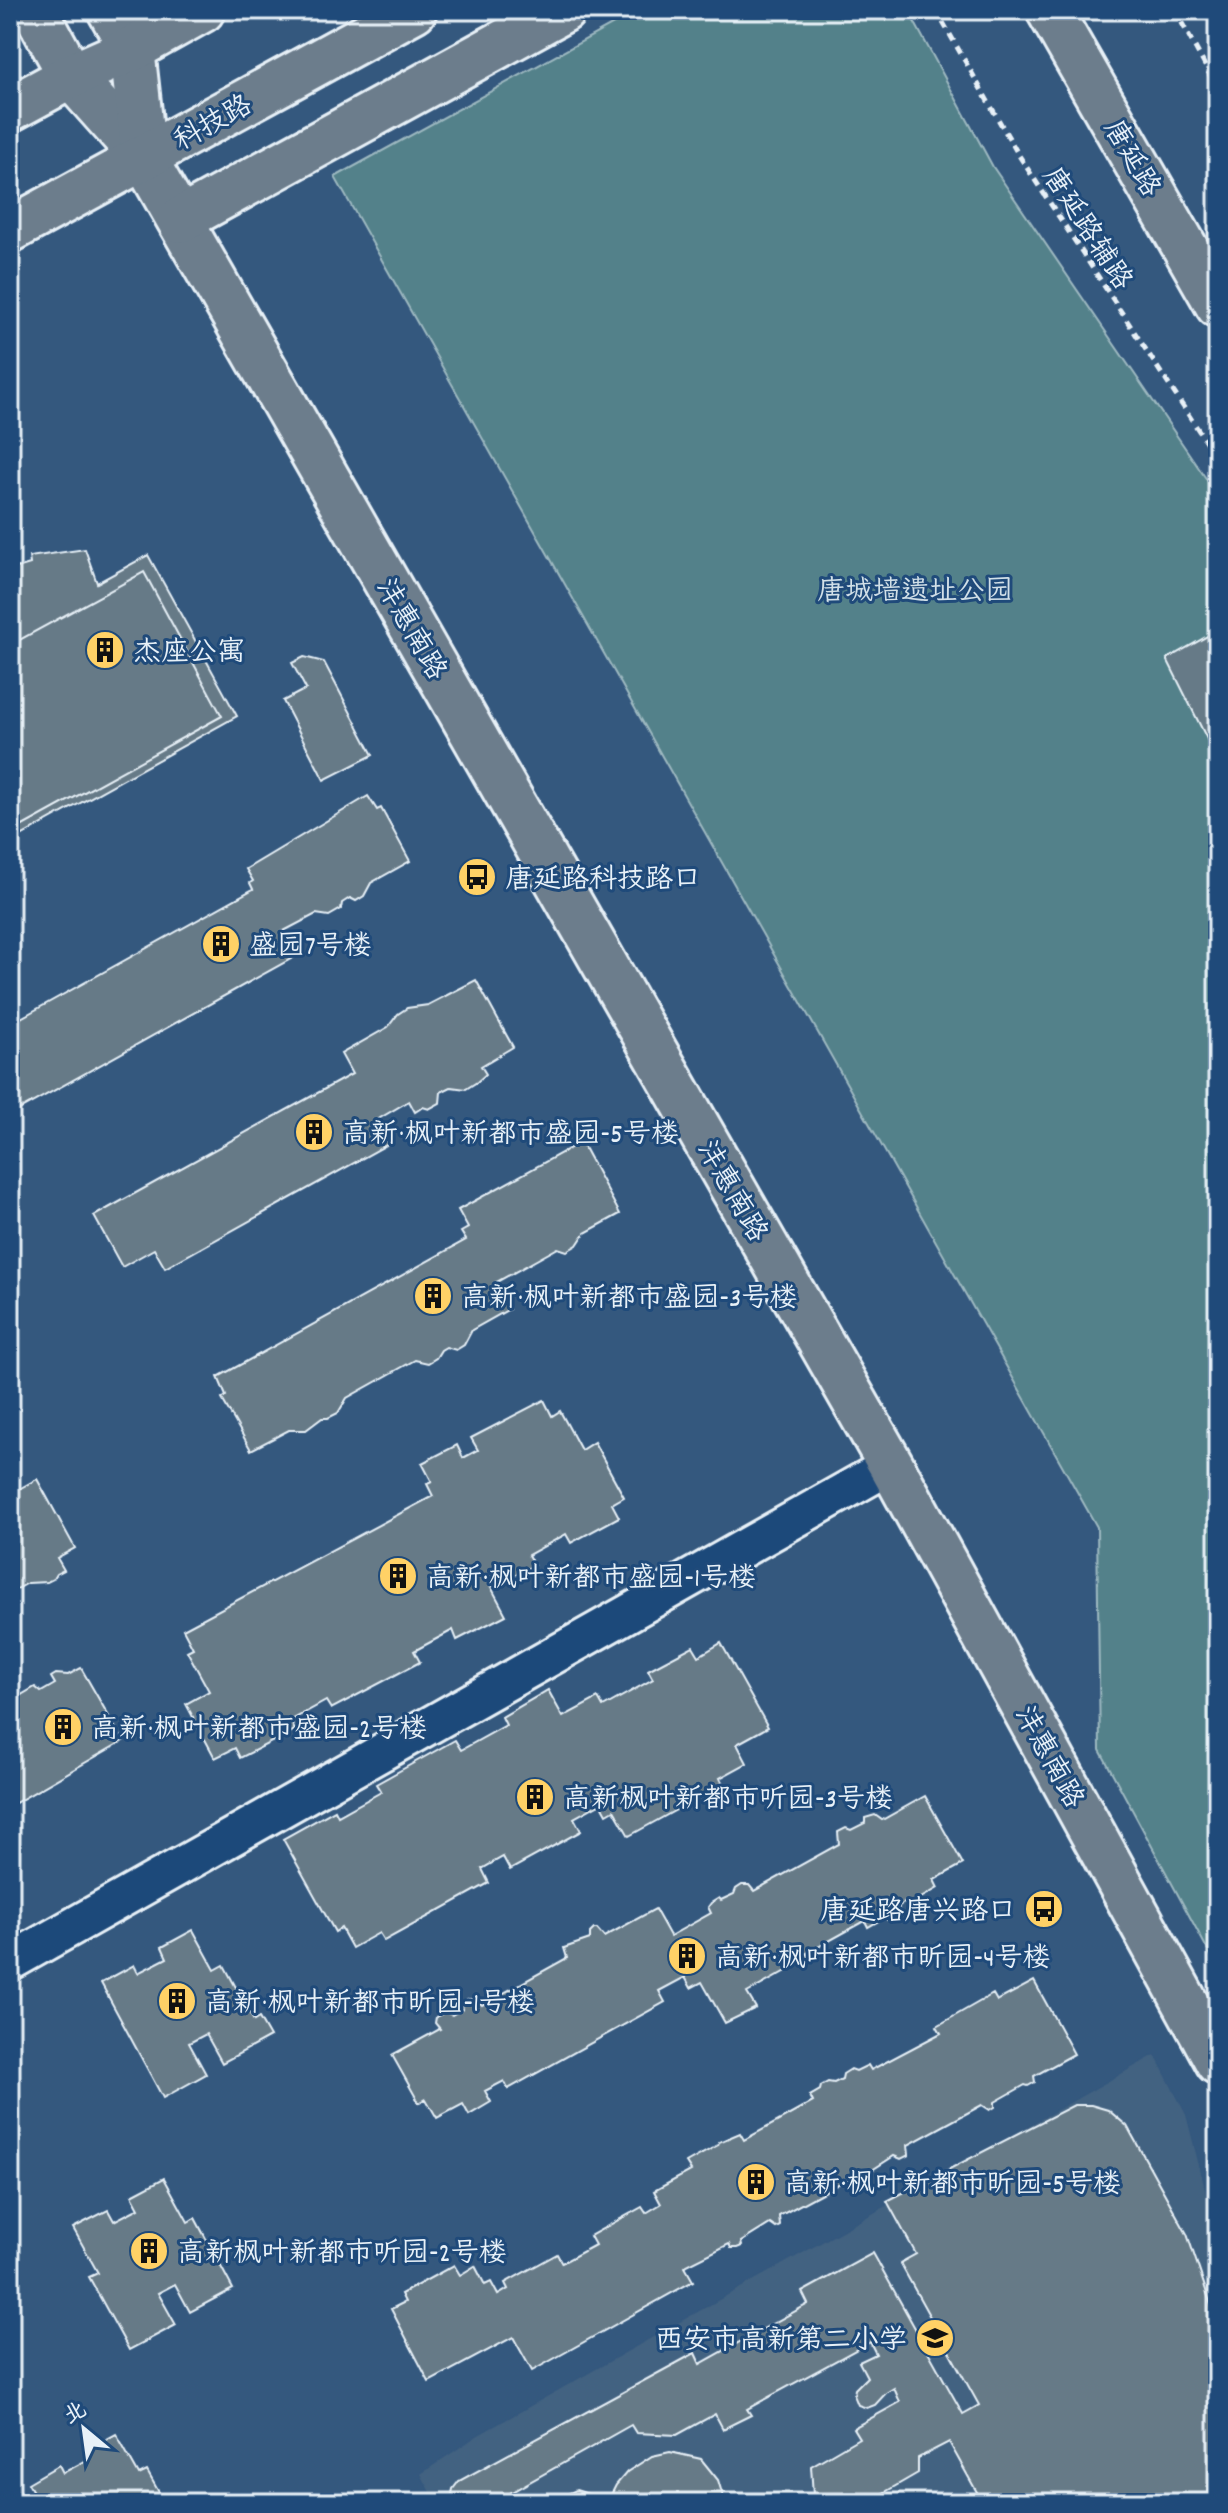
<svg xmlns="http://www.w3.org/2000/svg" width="1228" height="2513" viewBox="0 0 1228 2513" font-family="Dekko,'LXGW WenKai TC',sans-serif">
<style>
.built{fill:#436281}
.green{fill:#53818a;stroke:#9eb9c1;stroke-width:2}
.building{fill:#667a87;stroke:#e8f1f8;stroke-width:2}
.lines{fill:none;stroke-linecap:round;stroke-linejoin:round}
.minor-casing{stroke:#e8f1f8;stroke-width:42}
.primary-casing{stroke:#e8f1f8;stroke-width:50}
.path{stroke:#e8f1f8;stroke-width:5;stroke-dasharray:8 6;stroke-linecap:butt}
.minor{stroke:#1f4a7a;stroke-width:36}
.primary{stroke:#6c7d8c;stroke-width:44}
.labels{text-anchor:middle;stroke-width:6;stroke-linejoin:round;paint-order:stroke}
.street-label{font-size:28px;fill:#e8f1f8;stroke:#1f4a7a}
.park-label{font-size:28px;fill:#d2e0e8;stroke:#1f4a7a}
.poi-label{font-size:28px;fill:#e8f1f8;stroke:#1f4a7a;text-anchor:start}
</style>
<rect width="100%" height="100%" fill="#34587e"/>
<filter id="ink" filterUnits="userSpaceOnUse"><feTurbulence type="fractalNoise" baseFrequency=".0125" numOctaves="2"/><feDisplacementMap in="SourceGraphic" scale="16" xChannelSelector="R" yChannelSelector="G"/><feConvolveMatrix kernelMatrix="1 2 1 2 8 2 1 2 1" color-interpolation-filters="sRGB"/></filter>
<g filter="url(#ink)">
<path class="built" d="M1155,2055L1186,2115L1218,2240V2503H437L421,2474L477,2436Z"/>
<path class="green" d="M639,10H908L993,167L1218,496V1969L1100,1750L1097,1527L335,177Z"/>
<g class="building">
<path d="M85,549L97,583L148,555L237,716L10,842V570L30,564L29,557Z"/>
<path d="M144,572L222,716L10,833V645Z"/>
<path d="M1213,633L1218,643L1217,759L1167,659Z"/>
<path d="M304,657L324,662L373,755L324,780L283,701L306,689L292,663Z"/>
<path d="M368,796L377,810L381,808L410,861L371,883L364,896L356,901L350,898L342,903L341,909L329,916L316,914L282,932L296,956L10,1115V1024L253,889L250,883L253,881L246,869Z"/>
<path d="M476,980L513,1047L481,1066L486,1074L477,1082L466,1089L451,1087L441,1092L440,1103L429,1109L423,1107L415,1112L409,1101L375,1121L388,1144L165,1268L154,1249L122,1267L94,1216L352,1074L341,1054L388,1027L398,1014L407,1008L428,1005Z"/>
<path d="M581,1142L620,1214L585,1233L577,1245L567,1251L558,1248L495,1283L509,1309L472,1330L464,1345L456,1350L446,1347L441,1350L436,1358L428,1363L415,1360L347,1398L338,1413L328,1418H322L306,1430H289L251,1450L222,1399L226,1396L218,1377L466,1240L461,1232L468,1228L458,1210Z"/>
<path d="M10,1320L20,1338L10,1343Z"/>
<path d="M544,1400L552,1416L560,1411L581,1450L594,1442L624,1497L612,1504L619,1517L571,1543L566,1534L528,1555L534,1565L491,1587L506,1615L457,1640L453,1630L414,1651L420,1662L331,1709L326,1701L290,1721L295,1730L240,1758L235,1748L215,1758L186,1704L209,1691L187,1651L193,1648L183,1629L433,1496L427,1484L432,1482L422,1463L457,1445L463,1458L478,1450L471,1438Z"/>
<path d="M37,1479L75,1548L57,1558L64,1570L56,1574L53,1579L47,1582L28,1583L10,1593V1494Z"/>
<path d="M721,1643L768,1727L737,1744L747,1763L720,1778L723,1784L629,1836L614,1810L607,1814L601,1803L574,1818L581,1831L510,1870L503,1857L482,1869L489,1883L384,1941L379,1933L352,1948L341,1928L335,1932L283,1839L335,1810L338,1816L381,1792L376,1784L455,1740L461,1750L506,1725L502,1717L548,1690L563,1717L598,1698L603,1707L653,1679L648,1670L693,1646L699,1656Z"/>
<path d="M81,1668L123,1741L10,1806V1712L16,1708L11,1701L35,1687L41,1692L55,1684L51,1677L56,1674L68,1675Z"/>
<path d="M925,1796L963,1864L934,1880L938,1888L921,1898V1901L910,1907L904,1903L899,1906L898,1914L888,1920L884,1918L868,1927L865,1921L807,1953L810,1958L747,1993L756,2008L725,2023L702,1982L691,1988L685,1977L659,1991L665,2002L508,2089L504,2081L485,2091L491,2102L469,2115L463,2104L437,2118L426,2099L419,2103L392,2055L440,2029L435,2023L436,2017L445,2012L452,2015L457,2012L463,2009L462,2003L469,1999L477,2000L482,2005L567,1958L564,1948L590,1939V1933L594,1929H597L604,1937L655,1909L670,1936L711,1913L708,1907L711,1903L719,1898L721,1900L734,1894L736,1889L742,1885H749L754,1891L839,1844L838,1832L846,1828L851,1830L865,1823V1818L875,1815L882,1820Z"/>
<path d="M193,1930L215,1970L224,1965L254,2021L259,2018L270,2037L222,2063L206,2034L189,2043L206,2074L163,2098L101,1983L134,1965L138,1973L167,1958L162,1947Z"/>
<path d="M1034,1981L1074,2054L1034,2076L1035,2082L1028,2086L1025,2085L995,2102V2107L990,2110L982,2105L908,2145L909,2155L901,2159L894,2156L869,2172L868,2177L861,2181L853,2176L779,2216L780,2226L776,2228L770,2224L741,2242L742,2246L737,2248H731L729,2244L687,2265L685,2267L693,2281L532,2371L513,2337L429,2382L391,2309L405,2302L401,2294L454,2265L460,2275L475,2266L485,2285L491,2282L498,2295L508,2289L505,2283L557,2254L562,2263L595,2245L590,2236L642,2207L646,2213L661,2204L654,2191L691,2171L686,2163L718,2145L719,2142L740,2133L744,2140L813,2102L810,2096L820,2090L821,2086L828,2082L834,2083L842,2079L843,2074L851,2069L856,2071L868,2065L871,2070L941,2033L937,2026L993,1994L997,2001Z"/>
<path d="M1074,2105H1091L1108,2110L1127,2126L1187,2234L1218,2326V2503H983L949,2442L918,2458V2473L866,2503H818L813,2495L811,2466L859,2438L853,2428L900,2402L894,2388L886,2393L875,2405L867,2408L858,2405L854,2395L855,2389L867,2377L859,2362L876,2354L870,2342L747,2409L751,2415L723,2429L715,2414L677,2435L636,2433L631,2425L492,2503H450L453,2489L459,2481L695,2353L700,2364L808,2304L802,2292L873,2253L963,2414L979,2405L900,2263L916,2254L887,2201Z"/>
<path d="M164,2178L188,2222L195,2218L233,2289L190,2312L175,2284L158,2293L176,2325L129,2350L89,2277L98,2273L73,2228L108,2210L114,2221L139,2208L132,2195Z"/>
<path d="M116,2434L139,2475L147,2471L165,2503H39L28,2483L59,2465L63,2473L89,2459L85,2451Z"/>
<path d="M670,2452L701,2459L718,2480L725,2503H607L616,2485L627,2472L652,2456Z"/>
<path d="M576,2490L594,2496L593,2503H549Z"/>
</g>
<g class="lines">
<g class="minor-casing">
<path id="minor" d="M10,1962L891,1465"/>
</g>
<g class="primary-casing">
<g id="primary">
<path d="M35,10L71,76L144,158"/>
<path d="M110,10L132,49L144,158L891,1465L1218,2062"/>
<path d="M1049,10L1218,305"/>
<path d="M10,109L71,76L132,49L202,10"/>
<path d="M180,220L563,10"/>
<path d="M10,230L414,10"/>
</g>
</g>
<g class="path">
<path d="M936,10L1018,154L1218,460"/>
<path d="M1175,10L1218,90"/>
</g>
<use href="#minor" class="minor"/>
<use href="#primary" class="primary"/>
</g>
</g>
<defs>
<g id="building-disc" transform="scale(2)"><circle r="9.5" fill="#ffd166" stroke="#1f4a7a"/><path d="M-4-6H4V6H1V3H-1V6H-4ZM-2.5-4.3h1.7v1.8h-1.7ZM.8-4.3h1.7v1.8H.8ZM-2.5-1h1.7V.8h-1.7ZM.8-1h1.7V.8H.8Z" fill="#111"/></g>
<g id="bus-disc" transform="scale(2)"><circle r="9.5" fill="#ffd166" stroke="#1f4a7a"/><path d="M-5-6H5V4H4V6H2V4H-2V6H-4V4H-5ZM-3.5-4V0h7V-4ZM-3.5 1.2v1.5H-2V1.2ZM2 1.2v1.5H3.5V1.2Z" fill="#111"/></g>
<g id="school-disc" transform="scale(2)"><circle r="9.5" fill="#ffd166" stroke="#1f4a7a"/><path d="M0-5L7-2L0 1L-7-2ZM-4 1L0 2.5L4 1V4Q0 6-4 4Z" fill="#111"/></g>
</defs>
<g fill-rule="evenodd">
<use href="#building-disc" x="105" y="650"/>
<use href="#bus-disc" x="477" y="877"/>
<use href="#building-disc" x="221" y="944"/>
<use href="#building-disc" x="314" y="1132"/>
<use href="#building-disc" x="433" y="1296"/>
<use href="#building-disc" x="398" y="1576"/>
<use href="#building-disc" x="63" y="1727"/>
<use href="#building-disc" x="535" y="1797"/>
<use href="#bus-disc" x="1044" y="1909"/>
<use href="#building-disc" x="687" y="1956"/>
<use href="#building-disc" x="177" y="2001"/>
<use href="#building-disc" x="756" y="2182"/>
<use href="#building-disc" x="149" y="2251"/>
<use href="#school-disc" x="935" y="2338"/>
</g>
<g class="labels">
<g class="street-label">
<text transform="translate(212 121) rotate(-29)" y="10">科技路</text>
<text transform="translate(1134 157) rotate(60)" y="10">唐延路</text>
<text transform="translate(1089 227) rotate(57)" y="10">唐延路辅路</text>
<text transform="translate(413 628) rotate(60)" y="10">沣惠南路</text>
<text transform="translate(734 1190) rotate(60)" y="10">沣惠南路</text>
<text transform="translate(1051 1756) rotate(61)" y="10">沣惠南路</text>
</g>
<g class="park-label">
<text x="915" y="599">唐城墙遗址公园</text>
</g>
<g class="poi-label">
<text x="133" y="660">杰座公寓</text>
<text x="505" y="887">唐延路科技路口</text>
<text x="249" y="954">盛园7号楼</text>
<text x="342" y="1142">高新·枫叶新都市盛园-5号楼</text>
<text x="461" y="1306">高新·枫叶新都市盛园-3号楼</text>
<text x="426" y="1586">高新·枫叶新都市盛园-1号楼</text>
<text x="91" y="1737">高新·枫叶新都市盛园-2号楼</text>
<text x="563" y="1807">高新枫叶新都市听园-3号楼</text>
<text x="1016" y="1919" text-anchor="end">唐延路唐兴路口</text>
<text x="715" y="1966">高新·枫叶新都市昕园-4号楼</text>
<text x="205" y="2011">高新·枫叶新都市昕园-1号楼</text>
<text x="784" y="2192">高新·枫叶新都市昕园-5号楼</text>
<text x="177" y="2261">高新枫叶新都市听园-2号楼</text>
<text x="907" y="2348" text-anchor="end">西安市高新第二小学</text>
</g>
</g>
<rect width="1228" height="2513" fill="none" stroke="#1f4a7a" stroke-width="40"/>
<rect x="20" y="20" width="1188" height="2473" fill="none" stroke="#e8f1f8" stroke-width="3" filter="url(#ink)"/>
<g transform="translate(84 2429) rotate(331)" stroke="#1f4a7a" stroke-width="6" paint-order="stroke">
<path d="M0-6L14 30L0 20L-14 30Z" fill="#e8f1f8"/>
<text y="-12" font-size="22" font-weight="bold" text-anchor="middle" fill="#e8f1f8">北</text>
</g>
</svg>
